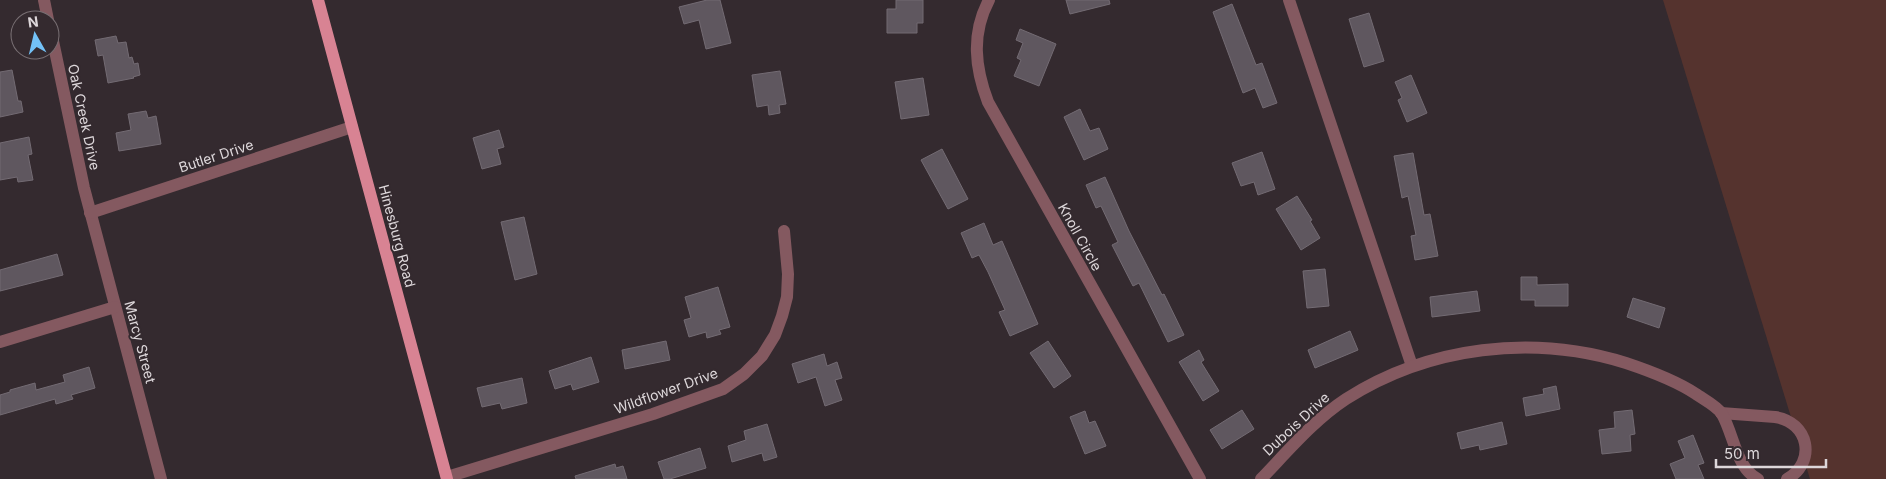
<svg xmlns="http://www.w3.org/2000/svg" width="1886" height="479" viewBox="0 0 1886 479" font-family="Inter,sans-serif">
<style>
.green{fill:#55332e}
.building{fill:#5f575f;stroke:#736b73}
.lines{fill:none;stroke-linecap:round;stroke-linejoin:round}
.minor{stroke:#845960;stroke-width:12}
.primary{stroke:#d88393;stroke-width:12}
.labels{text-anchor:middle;stroke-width:4;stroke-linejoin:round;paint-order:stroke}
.street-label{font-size:14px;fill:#ddd7da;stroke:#342a2f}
</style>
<rect width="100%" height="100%" fill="#342a2f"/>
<path class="green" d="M1663,0H1886V479H1810Z"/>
<g class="building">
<path d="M707,0H720L731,43L706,49L699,20L684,24L679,7Z"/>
<path d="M896,0H923V23H917V33H887V9H896Z"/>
<path d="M1066,0H1109L1110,4L1070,14Z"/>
<path d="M1232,4L1256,65L1262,63L1277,103L1263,108L1255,88L1243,93L1213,12Z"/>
<path d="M1369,13L1384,61L1364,67L1349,19Z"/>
<path d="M1020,29L1056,44L1039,86L1014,76L1021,60L1017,58L1023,43L1016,40Z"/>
<path d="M116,36L118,43L126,42L129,58L132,57L134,64L138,63L140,75L133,77L134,78L108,83L103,55L98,56L95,40Z"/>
<path d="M12,70L18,101H21L23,112L0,117V72Z"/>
<path d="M780,71L786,104L779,105L780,113L769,115L768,105L757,107L752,75Z"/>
<path d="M1411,75L1427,113L1407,122L1398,100L1402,98L1395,82Z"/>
<path d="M923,78L929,115L901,119L895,82Z"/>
<path d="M1080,109L1090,131L1099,128L1108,149L1084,160L1064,117Z"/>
<path d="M146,111L148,118L156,116L161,144L119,151L116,133L131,130L128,114Z"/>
<path d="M499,130L504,147L497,149L501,164L482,169L473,138Z"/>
<path d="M29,137L32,154L28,155L33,180L18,182L17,177L0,180V143Z"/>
<path d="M942,149L968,199L948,209L921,160Z"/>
<path d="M1262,152L1275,189L1258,195L1254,182L1241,186L1232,163Z"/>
<path d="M1413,153L1424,215L1430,214L1438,256L1415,260L1411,236L1416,235L1408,196L1402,198L1394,156Z"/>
<path d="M1105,177L1129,231L1162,295L1164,294L1184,335L1168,342L1139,283L1133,286L1112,245L1118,242L1101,206L1096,208L1086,185Z"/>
<path d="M1297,196L1312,220L1310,221L1320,238L1301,250L1276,209Z"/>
<path d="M524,217L537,274L515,280L501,222Z"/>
<path d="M984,223L993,245L1002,241L1038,324L1010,336L999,312L1005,310L988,272L979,255L972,258L961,233Z"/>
<path d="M57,254L63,275L0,291V270Z"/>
<path d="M1325,269L1329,306L1307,308L1303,271Z"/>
<path d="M1521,277H1537V285L1568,284V306H1535V300H1521Z"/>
<path d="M718,287L730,327L719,330L721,334L707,338L706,332L689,337L684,320L691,318L685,297Z"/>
<path d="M1477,291L1480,311L1432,317L1430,297Z"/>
<path d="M1633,298L1665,308L1659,328L1627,317Z"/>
<path d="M1350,331L1358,350L1315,368L1308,350Z"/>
<path d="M666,341L670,360L625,369L622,350Z"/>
<path d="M1048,341L1071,376L1054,388L1030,353Z"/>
<path d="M1199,350L1204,360L1201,362L1219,391L1203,401L1179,362Z"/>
<path d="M824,354L827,366L837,362L842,378L835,380L842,400L825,406L816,377L798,383L792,364Z"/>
<path d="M591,357L599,382L573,390L571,384L555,389L549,371Z"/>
<path d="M89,367L95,388L71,395L73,399L56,404L55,399L0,415V395L10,392V390L35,383L36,390L65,382L63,375Z"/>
<path d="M522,378L527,403L502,409L500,403L482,407L477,388Z"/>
<path d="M1556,386L1560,409L1526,416L1523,398L1544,394L1543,389Z"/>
<path d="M1242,410L1254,429L1222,449L1210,430Z"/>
<path d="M1632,410L1635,434L1630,435L1631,451L1602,454L1599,430L1615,428L1614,412Z"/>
<path d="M1085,411L1089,423L1095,421L1106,446L1085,454L1070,417Z"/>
<path d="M1502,422L1507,444L1480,450L1479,445L1461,449L1457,433Z"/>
<path d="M767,424L777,457L764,461L762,453L732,462L728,446L746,440L744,431Z"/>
<path d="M1693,435L1704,463L1698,465L1704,479H1676L1670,464L1685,458L1678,441Z"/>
<path d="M700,448L706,468L670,479H664L658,462Z"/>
<path d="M615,464L616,468L623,466L627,479H576L575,476Z"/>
</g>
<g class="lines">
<g class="minor">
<path d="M44,0L48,20"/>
<path d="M989,0C971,34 975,68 988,102L1200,479"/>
<path d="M1289,0L1412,366"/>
<path d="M50,27L84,188L161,479"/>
<path d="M90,213L352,127"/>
<path d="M0,342L115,307"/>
<path d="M1721,413L1775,417C1809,422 1817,462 1787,479"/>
<path d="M447,477L653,414L723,389L744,374L762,356L775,335L782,316L787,297L788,274L784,231"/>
<path d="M1261,479C1288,451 1314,420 1346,399C1429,346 1533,334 1626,363C1650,371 1675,380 1696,394C1703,399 1717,406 1722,414C1734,435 1736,468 1758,479"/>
</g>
<path class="primary" d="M318,0L447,479"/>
</g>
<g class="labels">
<g class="street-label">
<text transform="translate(84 117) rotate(78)" y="5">Oak Creek Drive</text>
<text transform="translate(216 156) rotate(-18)" y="5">Butler Drive</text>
<text transform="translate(397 236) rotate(75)" y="5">Hinesburg Road</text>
<text transform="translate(1080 237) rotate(61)" y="5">Knoll Circle</text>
<text transform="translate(140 342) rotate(75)" y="5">Marcy Street</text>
<text transform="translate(666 391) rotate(-20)" y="5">Wildflower Drive</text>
<text transform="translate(1296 424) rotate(-43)" y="5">Dubois Drive</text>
</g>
</g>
<g transform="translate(35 35) rotate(352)"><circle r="24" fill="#342a2f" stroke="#786f73"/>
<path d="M0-4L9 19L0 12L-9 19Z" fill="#73c1f6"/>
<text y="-8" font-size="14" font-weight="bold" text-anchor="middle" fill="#ddd7da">N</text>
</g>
<path d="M1716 459v8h110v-8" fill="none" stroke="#ddd7da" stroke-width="2.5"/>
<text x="1724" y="459" font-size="15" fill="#ddd7da" stroke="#342a2f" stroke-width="4" paint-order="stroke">50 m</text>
</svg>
